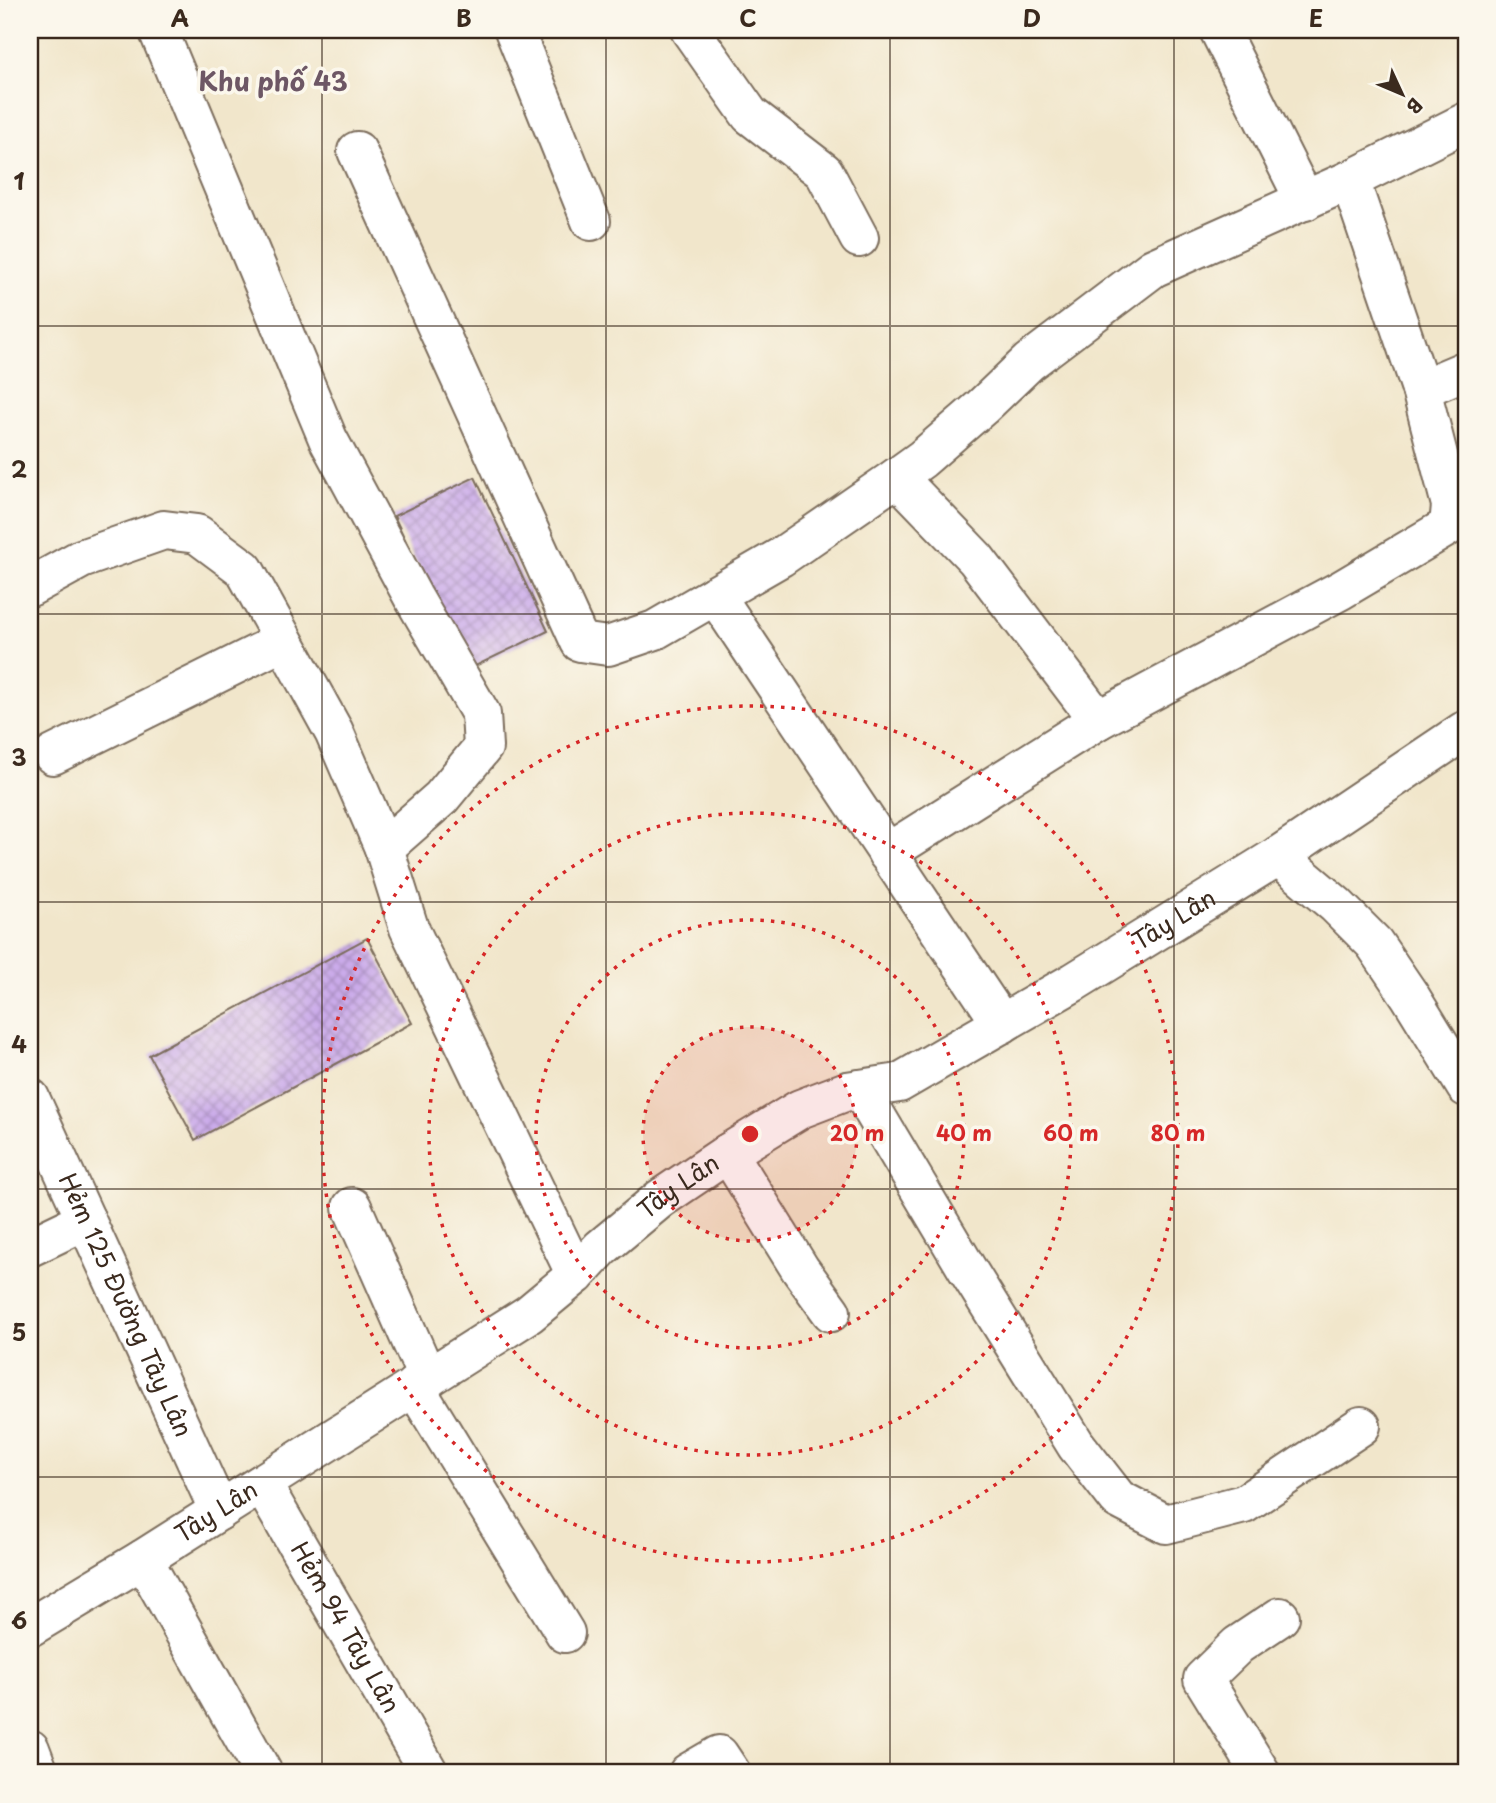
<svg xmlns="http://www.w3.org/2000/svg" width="1496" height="1803" viewBox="0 0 1496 1803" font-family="'Playpen Sans',sans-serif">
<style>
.building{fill:url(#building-cross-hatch)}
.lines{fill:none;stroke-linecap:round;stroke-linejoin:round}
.minor-casing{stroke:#7b6c5b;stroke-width:42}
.minor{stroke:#fff;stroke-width:38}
.grid{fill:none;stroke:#3b2a1e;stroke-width:2;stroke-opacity:0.55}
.ring{fill:none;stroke:#d62828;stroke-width:3.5;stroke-dasharray:3.5 7}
.labels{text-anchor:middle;stroke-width:7;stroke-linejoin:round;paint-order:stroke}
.street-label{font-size:24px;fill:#3b2a1e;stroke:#fbf7ec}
.neighbourhood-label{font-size:26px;font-weight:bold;fill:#6d5765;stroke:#fbf7ec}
.centre{fill:#d62828;stroke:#fbf7ec;stroke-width:3.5}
.ring-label{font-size:21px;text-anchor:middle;font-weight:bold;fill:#d62828;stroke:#fbf7ec;stroke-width:7;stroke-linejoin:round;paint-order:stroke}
.neatline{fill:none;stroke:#3b2a1e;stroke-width:2.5}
.grid-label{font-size:23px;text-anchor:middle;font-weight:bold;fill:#3b2a1e}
</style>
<defs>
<pattern id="building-cross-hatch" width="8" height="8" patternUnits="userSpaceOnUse" patternTransform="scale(1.75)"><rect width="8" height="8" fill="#cbabea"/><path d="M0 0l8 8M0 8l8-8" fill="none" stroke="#a68bbd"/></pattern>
</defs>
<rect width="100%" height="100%" fill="#fbf7ec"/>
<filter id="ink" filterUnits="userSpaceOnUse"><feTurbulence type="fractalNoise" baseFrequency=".0143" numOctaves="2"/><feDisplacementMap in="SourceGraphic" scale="14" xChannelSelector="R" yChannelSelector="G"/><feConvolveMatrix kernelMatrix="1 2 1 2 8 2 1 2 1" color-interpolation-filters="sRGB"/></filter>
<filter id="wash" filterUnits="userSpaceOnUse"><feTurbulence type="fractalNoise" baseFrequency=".00686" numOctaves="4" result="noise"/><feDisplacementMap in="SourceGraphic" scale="28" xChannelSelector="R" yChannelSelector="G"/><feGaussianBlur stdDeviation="1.57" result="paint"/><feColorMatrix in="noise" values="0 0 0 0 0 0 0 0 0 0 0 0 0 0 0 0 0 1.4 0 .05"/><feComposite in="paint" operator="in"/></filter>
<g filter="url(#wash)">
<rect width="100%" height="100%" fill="#f1e6cb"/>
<g id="blocks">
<g class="building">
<path d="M475,477L548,631L467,670L394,516Z"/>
<path d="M367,938L412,1023L195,1140L149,1055Z"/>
</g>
</g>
</g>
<g filter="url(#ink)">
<use href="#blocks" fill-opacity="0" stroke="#7b6c5b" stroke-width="2"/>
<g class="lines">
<g class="minor-casing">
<g id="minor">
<path d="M158,30L328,439L413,597L481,714L483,747L441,798L384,848L409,928L576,1275"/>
<path d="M514,30L591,221"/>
<path d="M690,30L750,115L824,172L859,238"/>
<path d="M1219,30L1305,201"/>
<path d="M357,151L580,642L608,646L655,630L781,557L897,477L976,559L1098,720L1341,590L1449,526L1451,505L1421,389L1350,180"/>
<path d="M1421,389L1466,370"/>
<path d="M897,477L922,459L982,407L1029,362L1153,268L1350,180L1466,122"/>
<path d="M30,587L81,559L164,530L197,534L244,569L334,732L384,848"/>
<path d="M715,595L1002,1024"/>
<path d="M53,755L283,641"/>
<path d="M887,853L1098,720"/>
<path d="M1278,856L1336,905L1374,943L1410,996L1466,1087"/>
<path d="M860,1089L967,1269L1076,1445L1118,1499L1166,1524L1244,1504L1361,1426"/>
<path id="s1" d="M30,1098L219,1511"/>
<path d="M728,1153L800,1269L831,1312"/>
<path d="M352,1207L428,1379"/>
<path d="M30,1247L86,1220"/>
<path d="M414,1386L565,1633"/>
<path id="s2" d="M262,1484L429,1773"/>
<path d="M143,1559L263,1773"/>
<path id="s3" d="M30,1627L143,1559L529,1314L576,1275L601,1248L660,1199L728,1153L800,1109L847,1091L899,1083L949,1054L1074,982L1278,856L1464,731"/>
<path d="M30,1749L39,1773"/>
<path d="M688,1773L719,1755L731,1773"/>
<path d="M1261,1773L1203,1679L1238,1645L1280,1617"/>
</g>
</g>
<use href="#minor" class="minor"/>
</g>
</g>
<path class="grid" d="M322,30V1773M606,30V1773M890,30V1773M1174,30V1773M30,326H1466M30,614H1466M30,902H1466M30,1189H1466M30,1477H1466"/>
<circle cx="750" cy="1134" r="107" fill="#d62828" fill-opacity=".12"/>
<g class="ring">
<circle cx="750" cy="1134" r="107"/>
<circle cx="750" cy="1134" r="214"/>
<circle cx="750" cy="1134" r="321"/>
<circle cx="750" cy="1134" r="428"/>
</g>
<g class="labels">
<g class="street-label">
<text dy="8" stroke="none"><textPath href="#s3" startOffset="1353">Tây Lân</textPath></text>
<text dy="8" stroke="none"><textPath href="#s3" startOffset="786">Tây Lân</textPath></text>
<text dy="8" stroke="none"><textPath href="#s1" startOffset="228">Hẻm 125 Đường Tây Lân</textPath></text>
<text dy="8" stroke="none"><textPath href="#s3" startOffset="219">Tây Lân</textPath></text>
<text dy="8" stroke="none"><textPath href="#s2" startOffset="166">Hẻm 94 Tây Lân</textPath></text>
</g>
<g class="neighbourhood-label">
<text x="273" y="91">Khu phố 43</text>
</g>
</g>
<circle cx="750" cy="1134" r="10" class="centre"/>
<g class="ring-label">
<text x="857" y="1141">20 m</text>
<text x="964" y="1141">40 m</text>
<text x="1071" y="1141">60 m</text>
<text x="1178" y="1141">80 m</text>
</g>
<rect width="1496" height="1803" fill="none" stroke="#fbf7ec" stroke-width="77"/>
<g transform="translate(1402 94) rotate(134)" stroke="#fbf7ec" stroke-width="5" paint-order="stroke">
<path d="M0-5L12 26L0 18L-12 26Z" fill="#3b2a1e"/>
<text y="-10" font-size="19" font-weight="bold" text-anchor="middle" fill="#3b2a1e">B</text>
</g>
<rect x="38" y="38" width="1420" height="1726" class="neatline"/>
<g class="grid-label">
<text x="180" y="27">A</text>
<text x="464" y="27">B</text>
<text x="748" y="27">C</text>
<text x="1032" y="27">D</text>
<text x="1316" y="27">E</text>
<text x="19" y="190">1</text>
<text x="19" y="478">2</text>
<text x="19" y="766">3</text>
<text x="19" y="1053">4</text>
<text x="19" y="1341">5</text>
<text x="19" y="1629">6</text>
</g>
</svg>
